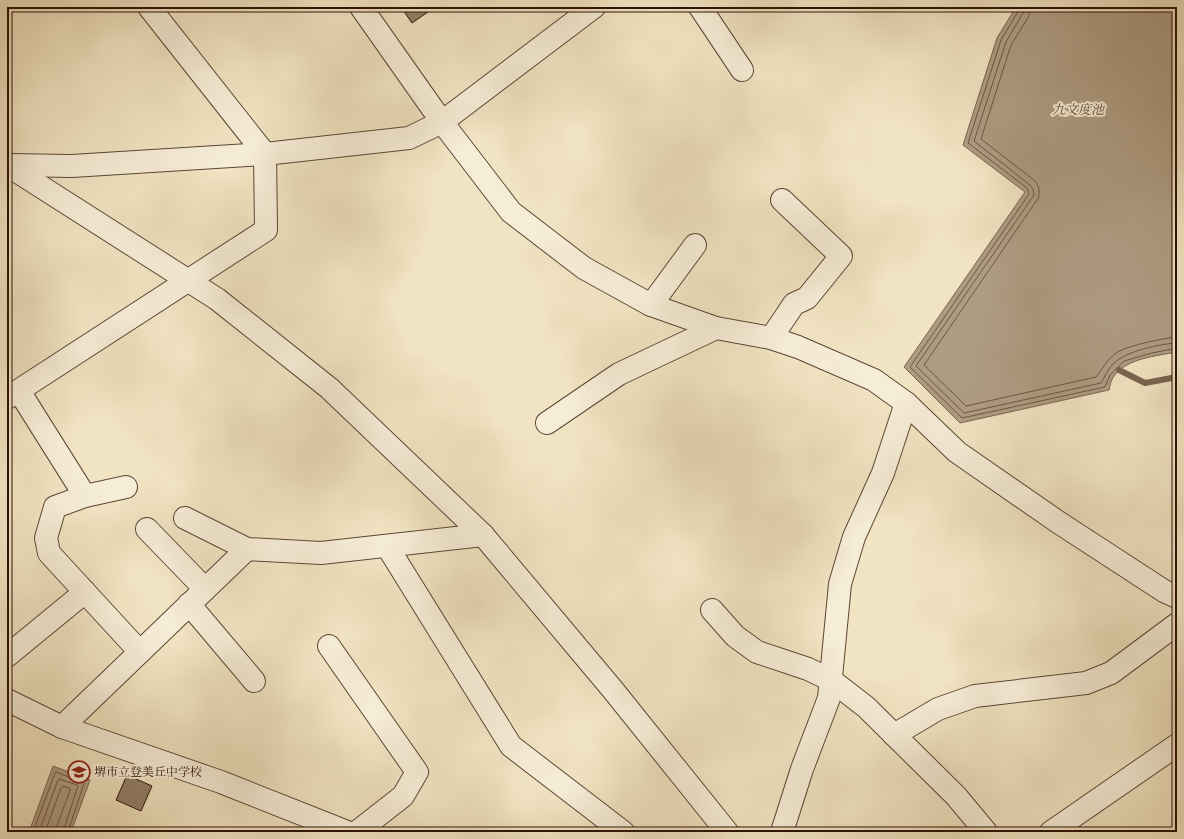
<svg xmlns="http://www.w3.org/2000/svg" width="1184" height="839" viewBox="0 0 1184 839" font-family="'IM FELL Great Primer','Noto Serif JP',serif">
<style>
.water{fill:#ae9c82;stroke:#7a6451}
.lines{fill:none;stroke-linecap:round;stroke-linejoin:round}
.shore{stroke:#6d5644;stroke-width:1}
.stream{stroke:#7a6451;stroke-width:6}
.building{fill:#927f68;stroke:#2c1107}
.minor-casing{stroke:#5d4636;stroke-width:24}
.minor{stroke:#f6edd7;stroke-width:22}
.labels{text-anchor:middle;stroke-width:4;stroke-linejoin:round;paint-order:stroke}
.poi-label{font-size:12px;fill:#2c1107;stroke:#f6edd7;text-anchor:start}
.water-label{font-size:13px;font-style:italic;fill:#604938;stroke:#f6edd7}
</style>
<rect width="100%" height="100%" fill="#f1e4c2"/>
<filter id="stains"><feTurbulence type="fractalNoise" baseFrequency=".005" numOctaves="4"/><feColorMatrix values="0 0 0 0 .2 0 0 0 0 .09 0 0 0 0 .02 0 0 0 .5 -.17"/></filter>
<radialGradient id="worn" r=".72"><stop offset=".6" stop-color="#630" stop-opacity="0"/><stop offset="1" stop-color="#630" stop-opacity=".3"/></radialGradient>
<g class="water">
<path d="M1016,7H1177V352C1156,356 1128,358 1114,376C1111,380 1110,385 1109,390L960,423L904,367L1025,192L963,145L997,38Z"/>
<path d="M53,766L90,780L71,832H29Z"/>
</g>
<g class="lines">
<g class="shore">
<path d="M1019,7V10L1001,40L968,143L1027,188L1029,194L910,367L962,418L1105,387L1110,375L1124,361L1152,353L1177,348"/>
<path d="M1024,7L1023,13L1006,42L974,141L1030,185L1033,189L1034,195L916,366L964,413L1101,383C1105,377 1107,370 1113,364C1126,351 1159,344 1177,343"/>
<path d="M1030,7L1029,16L1011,45L981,139L1035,181L1039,188V197L924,365L966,406L1096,377C1103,368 1106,361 1116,353C1126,346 1164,338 1177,337"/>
<path d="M33,832L55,773L56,772L84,783L68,832"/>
<path d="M39,832L58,780L59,779L77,785L78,786L63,832"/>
<path d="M45,832L61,788L63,786L69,788L70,790L57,826V832"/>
</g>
<path class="stream" d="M1119,370L1145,383L1177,377"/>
</g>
<g class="building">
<path d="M401,7H435L412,23Z"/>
<path d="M127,775L152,786L141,811L116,800Z"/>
</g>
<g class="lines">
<g class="minor-casing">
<g id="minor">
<path d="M361,7L442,122L511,212L584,268L651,305L716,328L771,338L798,347L874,380L906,403L957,452L1058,522L1164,591L1177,597"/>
<path d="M700,7L742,70"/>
<path d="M7,165L217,299L329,388L483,535L613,690L727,832"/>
<path d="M9,165L72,166L265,154L409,138L442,122L594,7"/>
<path d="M651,305L695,245"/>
<path d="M771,338L794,304L807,298L841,256L782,200"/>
<path d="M19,391L85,496"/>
<path d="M7,398L266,230L265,154L149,7"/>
<path d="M547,423L619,374L716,328"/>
<path d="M126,487L85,496L55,507L46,538L49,553L140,652"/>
<path d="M185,518L247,549"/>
<path d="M147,529L205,589"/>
<path d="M387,546L511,746L623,832"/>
<path d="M189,604L254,681"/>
<path d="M712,610L735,636L757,652L808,669L831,680L866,707L956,796L986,832"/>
<path d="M329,646L417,772L403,796L357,832"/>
<path d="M7,656L85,592"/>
<path d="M7,700L62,727L221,782L347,832"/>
<path d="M62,727L247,549L321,553L483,535"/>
<path d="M894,735L938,709L975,696L1086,683L1111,673L1177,624"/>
<path d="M782,832L802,769L829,698L840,584L854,537L883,473L906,403"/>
<path d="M1051,832L1177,745"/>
</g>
</g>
<use href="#minor" class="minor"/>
</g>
<defs>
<g id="school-ring" transform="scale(1.15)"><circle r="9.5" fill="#f6edd7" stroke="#8f2418" stroke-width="1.5"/><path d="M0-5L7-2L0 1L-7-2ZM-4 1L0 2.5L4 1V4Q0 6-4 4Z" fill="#8f2418"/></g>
</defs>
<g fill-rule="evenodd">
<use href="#school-ring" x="79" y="772"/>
</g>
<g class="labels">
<g class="poi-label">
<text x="94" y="776">堺市立登美丘中学校</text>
</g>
<g class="water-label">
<text x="1078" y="114">九文度池</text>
</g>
</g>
<rect width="1184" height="839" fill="none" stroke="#f1e4c2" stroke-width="24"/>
<rect x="8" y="8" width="1168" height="823" fill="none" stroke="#2c1107" stroke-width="2"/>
<rect x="12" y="12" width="1160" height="815" fill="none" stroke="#2c1107"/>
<rect width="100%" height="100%" filter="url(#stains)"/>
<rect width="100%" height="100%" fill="url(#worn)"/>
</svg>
